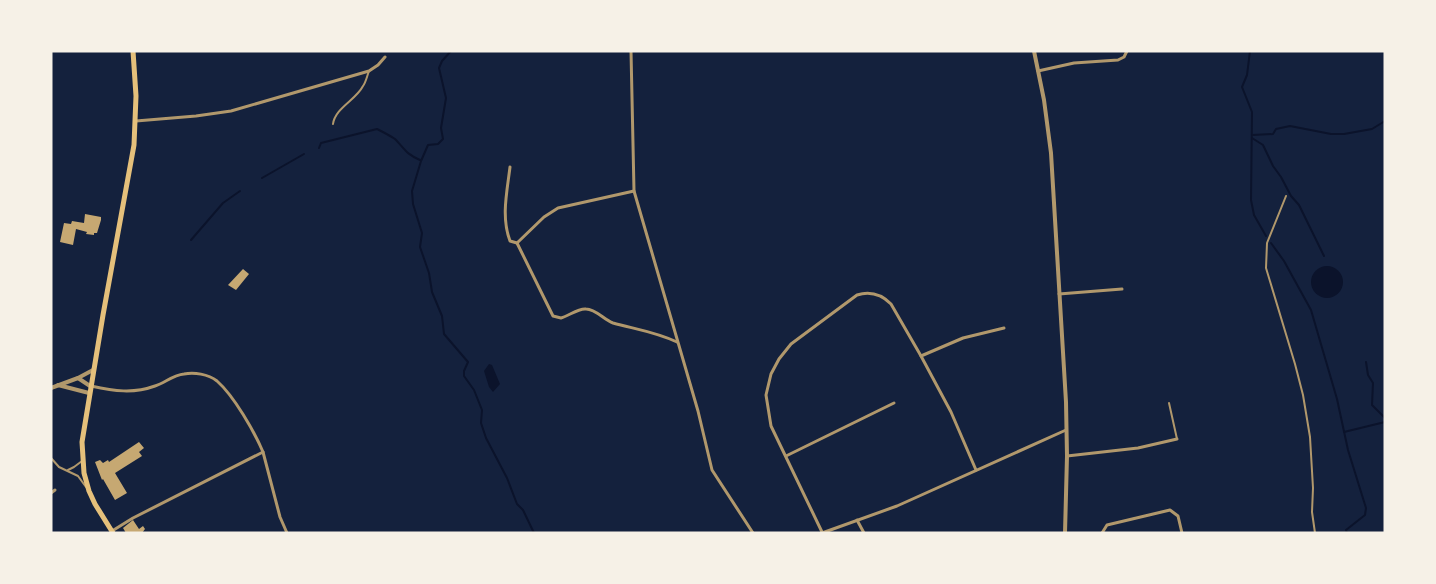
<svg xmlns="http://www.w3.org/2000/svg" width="1436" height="584" viewBox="0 0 1436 584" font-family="Rubik,sans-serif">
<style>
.water{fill:#0b132b}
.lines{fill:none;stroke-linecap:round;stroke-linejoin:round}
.stream{stroke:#0b132b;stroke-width:2}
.building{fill:#c6a872}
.service{stroke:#b1986c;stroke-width:2}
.minor{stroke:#b1986c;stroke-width:3}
.tertiary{stroke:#b1986c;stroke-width:4}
.primary{stroke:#e5c07b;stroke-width:5}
</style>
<rect width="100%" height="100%" fill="#14213d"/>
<g class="water">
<circle cx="1327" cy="282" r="16"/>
<path d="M489,364L492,365L500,384L493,392L489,387L484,371Z"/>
</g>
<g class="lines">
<g class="stream">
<path d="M451,51L442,61L439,68L446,98L441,128L443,139L438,144L428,145L421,161L412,191L413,204L422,233L420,247L429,273L432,292L442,316L444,334L468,362L464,371V376L474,390L482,410L481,423L486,438L507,478L517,504L523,510L534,533"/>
<path d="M1250,51L1247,75L1242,87L1252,112L1251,200L1254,215L1266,236"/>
<path d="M1252,135L1273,134L1276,129L1290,126L1331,134H1344L1372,129L1385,121"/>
<path d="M1252,138L1263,145L1273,166L1281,177L1291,196L1299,205L1324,256"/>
<path d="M319,148L321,143L377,129C381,131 392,137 395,139C405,149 406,154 420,160"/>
<path d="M262,178L304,154"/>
<path d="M191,240L223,203L240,191"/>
<path d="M1271,243L1284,261L1311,310L1337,399L1348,450L1366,508L1365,515L1346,530L1347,533"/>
<path d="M1366,362L1368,375L1373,383L1372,405L1385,418"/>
<path d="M1344,432L1385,422"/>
</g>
</g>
<g class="building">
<path d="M85,214L101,217V220L97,233H94V235L86,234L87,232L76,229L73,245L60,242L64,223L71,224L72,221L84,223Z"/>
<path d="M243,269L249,274L236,290L228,285Z"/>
<path d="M139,442L144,448L139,452L142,456L115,473L127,493L115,500L103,479L102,480L95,462L100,460L103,463L108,460L109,462Z"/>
<path d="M133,520L139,529L143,526L145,529L142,533H126L123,528Z"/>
</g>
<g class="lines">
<g class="service">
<path d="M333,124C335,108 356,100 363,86C366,82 367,76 369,71"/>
<path d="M1286,196L1267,243L1266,268L1295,364L1303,395L1310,437L1313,488L1312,512L1315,533"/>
<path d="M1169,403L1177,439"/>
<path d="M51,458L59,467L78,476L86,487"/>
<path d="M68,470L74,467L82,461"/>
</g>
<g class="minor">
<path d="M631,51L634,191L698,411L712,470L753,533"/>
<path d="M1038,71L1074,63L1118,60L1124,57L1127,51"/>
<path d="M136,121L196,116L231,111L369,71L378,65L385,57"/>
<path d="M510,167C507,192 501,217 510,241L517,243"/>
<path d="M634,191L558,208L544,217L517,243L553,316L561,318C569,316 578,308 586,309C596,309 604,320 613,323C635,329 656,332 677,342"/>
<path d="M1059,294L1122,289"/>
<path d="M921,356L963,338L1004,328"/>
<path d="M91,386C114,391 133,394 155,386C165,383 173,375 184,374C194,372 208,374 217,381C234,396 254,431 263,452L280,517L287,533"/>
<path d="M786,456L894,403"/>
<path d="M1067,456L1138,448L1177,439"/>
<path d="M51,493L55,490"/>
<path d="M857,520L864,533"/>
<path d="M112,531L133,518L263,452"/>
<path d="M822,532L771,426L766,395L771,374L779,359L791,344L857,295C870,291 881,294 891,304L921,356L951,412L976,470"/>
<path d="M822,533L897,506L1066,430"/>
<path d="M1102,533L1107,525L1170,510L1178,516L1182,533"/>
</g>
<g class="tertiary">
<path d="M1034,51L1044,100L1051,153L1066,402L1067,456L1065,533"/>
<path d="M78,378L90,386"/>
<path d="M58,385L89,393"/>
<path d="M51,388L78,378L93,370"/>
</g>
<path class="primary" d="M113,533L95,504L89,491L84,473L82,442L103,315L134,145L136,96L133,51"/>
</g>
<rect width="1436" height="584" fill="none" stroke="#f6f1e7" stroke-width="105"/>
</svg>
